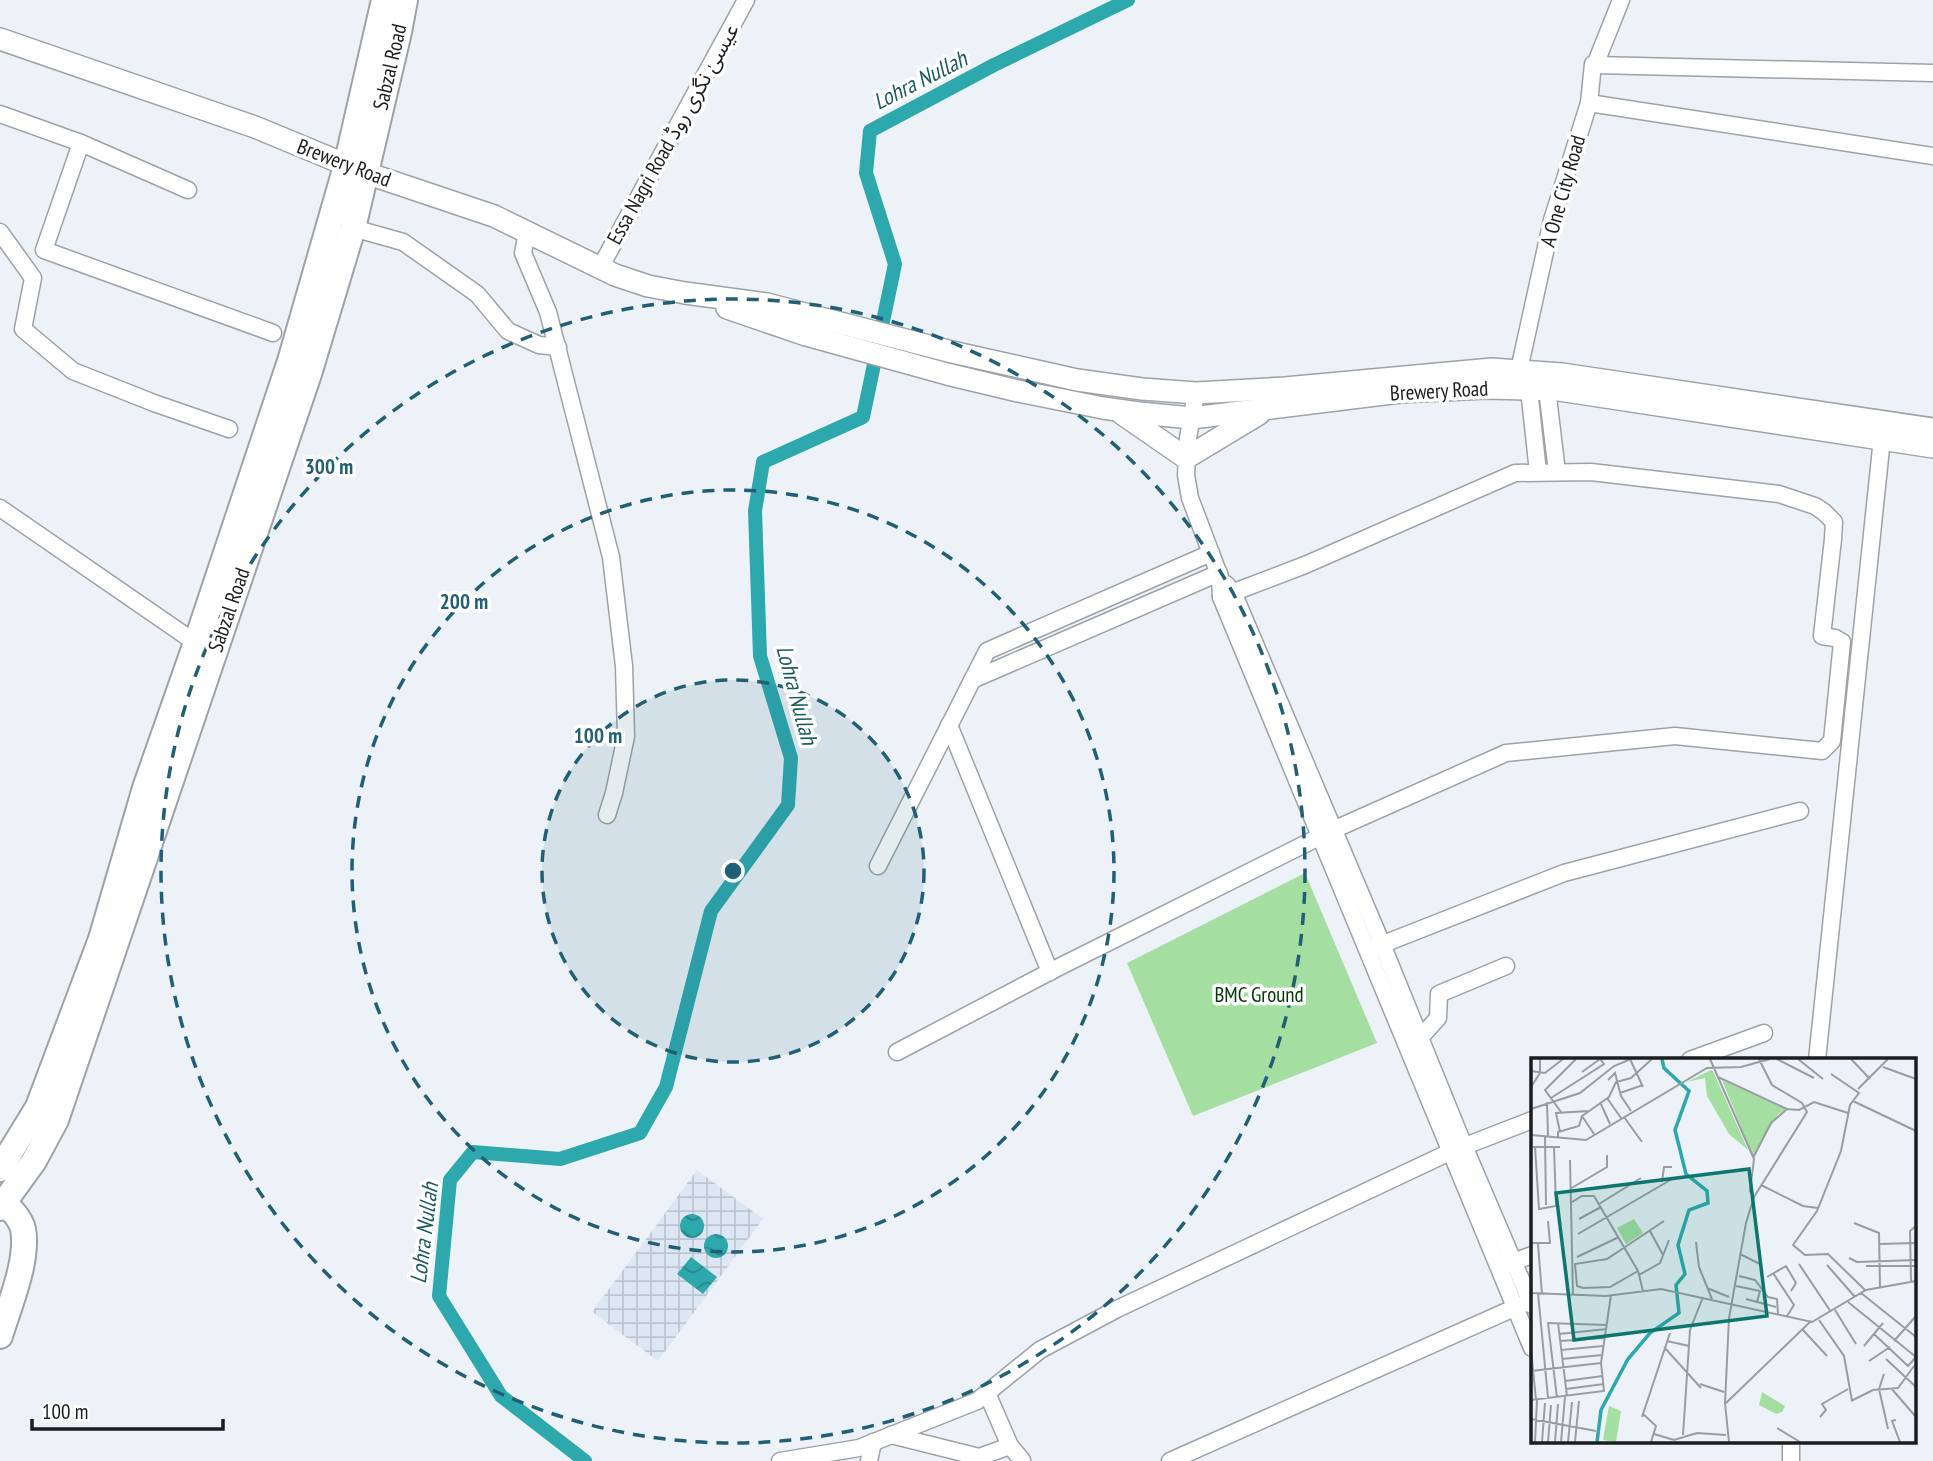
<svg xmlns="http://www.w3.org/2000/svg" width="1933" height="1461" viewBox="0 0 1933 1461" font-family="'PT Sans Narrow','Noto Sans Arabic',sans-serif">
<style>
.industrial{fill:url(#industrial-grid)}
.park{fill:#a4dfa1}
.water{fill:url(#water-waves)}
.lines{fill:none;stroke-linecap:round;stroke-linejoin:round}
.canal{stroke:#2da8ac;stroke-width:14}
.minor-casing{stroke:#9da2a7;stroke-width:19}
.secondary-casing{stroke:#9da2a7;stroke-width:24}
.primary-casing{stroke:#9da2a7;stroke-width:28}
.minor{stroke:#fff;stroke-width:16}
.secondary{stroke:#fff;stroke-width:21}
.primary{stroke:#fff;stroke-width:24}
.ring{fill:none;stroke:#205f75;stroke-width:3.5;stroke-dasharray:12 9}
.labels{text-anchor:middle;stroke-width:7;stroke-linejoin:round;paint-order:stroke}
.street-label{font-size:21px;fill:#1c1d1f;stroke:#fff}
.park-label{font-size:21px;fill:#033906;stroke:#fff}
.water-label{font-size:23px;font-style:italic;fill:#1a5c5e;stroke:#fff}
.inset-river{fill:none;stroke:#2da8ac;stroke-width:3.5}
.inset-road{fill:none;stroke:#999da1;stroke-width:2}
.view{fill:#0f766e;fill-opacity:0.15;stroke:#0f766e;stroke-width:3.5}
.inset-edge{fill:none;stroke:#1c1d1f;stroke-width:3.5}
.centre{fill:#205f75;stroke:#fff;stroke-width:3.5}
.ring-label{font-size:21px;text-anchor:middle;font-weight:bold;fill:#205f75;stroke:#fff;stroke-width:7;stroke-linejoin:round;paint-order:stroke}
</style>
<defs>
<pattern id="industrial-grid" width="8" height="8" patternUnits="userSpaceOnUse" patternTransform="scale(1.75)"><rect width="8" height="8" fill="#dde7f3"/><path d="M0 4h8M4 0v8" fill="none" stroke="#bdc6d0"/></pattern>
<pattern id="water-waves" width="16" height="10" patternUnits="userSpaceOnUse" patternTransform="scale(1.75)"><rect width="16" height="10" fill="#2da8ac"/><path d="M0 5q4-4 8 0t8 0" fill="none" stroke="#26888b"/></pattern>
</defs>
<rect width="100%" height="100%" fill="#edf2f8"/>
<path class="industrial" d="M697,1170L763,1219L658,1361L592,1312Z"/>
<path class="park" d="M1305,873L1377,1043L1193,1116L1127,963Z"/>
<g class="water">
<circle cx="692" cy="1226" r="12"/>
<circle cx="716" cy="1246" r="12"/>
<path d="M691,1257L717,1277L703,1294L677,1274Z"/>
</g>
<g class="lines">
<path class="canal" d="M585,1461L501,1396L439,1296L450,1180L473,1152L560,1159L640,1133L666,1087L711,911L788,805L791,758L760,656L755,511L763,462L863,417L895,264L866,173L870,131L994,65L1128,0"/>
<g class="minor-casing">
<g id="minor">
<path d="M1595,65L1933,73"/>
<path d="M1589,103L1933,156"/>
<path d="M0,114L81,143L188,190"/>
<path d="M81,143L44,250L273,333"/>
<path d="M353,228L403,242L477,294L508,331L539,345L558,347"/>
<path d="M0,232L33,278L23,329L73,371L154,403L229,429"/>
<path d="M527,232L523,253L548,312L611,557L624,666L626,736L614,793L607,815"/>
<path d="M600,268L746,0"/>
<path d="M1517,379L1552,220L1589,103L1593,64L1595,65L1621,0"/>
<path d="M1529,389L1538,472"/>
<path d="M1547,389L1557,472"/>
<path d="M1196,393L1188,438L1186,475L1190,498L1220,577L1221,597L1532,1348"/>
<path d="M0,508L196,643"/>
<path d="M1226,584L1233,592L1382,944L1464,1146L1532,1305"/>
<path d="M972,680L1219,573"/>
<path d="M949,725L1050,972"/>
<path d="M878,866L987,651L1211,553"/>
<path d="M1373,948L1564,873L1800,811"/>
<path d="M1420,1038L1438,1018L1439,994L1506,966"/>
<path d="M897,1052L1059,967L1333,830L1506,753L1675,736L1822,751L1832,741L1842,642L1835,638L1822,636L1833,539L1834,522L1824,512L1815,506L1779,494L1591,472L1515,473L1305,565L1221,597"/>
<path d="M1690,1060L1764,1033"/>
<path d="M1817,1060L1883,429"/>
<path d="M1505,1265L1532,1255"/>
<path d="M987,1393L1010,1446L1022,1460"/>
<path d="M891,1435L979,1457L1010,1446"/>
<path d="M1791,1442V1461"/>
<path d="M780,1461L859,1448L977,1401L1040,1350L1117,1309L1452,1151L1532,1120"/>
<path d="M869,1461L873,1442"/>
<path d="M1170,1461L1523,1304"/>
</g>
</g>
<g class="secondary-casing">
<g id="secondary">
<path d="M0,39L255,127L366,173L494,216L615,275L648,286L685,293L767,304L952,352L1077,380L1142,389L1196,393L1285,388L1492,369L1562,374L1933,429"/>
<path d="M727,308L806,335L947,374L1018,391L1103,408L1139,413L1192,418L1400,392L1487,388L1559,390L1933,447"/>
<path d="M1121,413L1186,458L1259,414"/>
</g>
</g>
<g class="primary-casing">
<g id="primary">
<path d="M0,1169L38,1107L101,939L145,788L196,643L290,361L346,166L384,0"/>
<path d="M0,1199C8,1205 21,1219 23,1229C29,1260 9,1306 0,1336"/>
<path d="M0,1208L34,1161L56,1120L309,374L353,228L399,32L405,0"/>
</g>
</g>
<use href="#minor" class="minor"/>
<use href="#secondary" class="secondary"/>
<use href="#primary" class="primary"/>
</g>
<circle cx="733" cy="871" r="191" fill="#205f75" fill-opacity=".12"/>
<g class="ring">
<circle cx="733" cy="871" r="191"/>
<circle cx="733" cy="871" r="381"/>
<circle cx="733" cy="871" r="572"/>
</g>
<g class="labels">
<g class="street-label">
<text transform="translate(390 67) rotate(-77)" y="7">Sabzal Road</text>
<text transform="translate(673 134) rotate(-61)" y="7">Essa Nagri Road عیسیٰ نگری روڈ</text>
<text transform="translate(344 163) rotate(21)" y="7">Brewery Road</text>
<text transform="translate(1563 191) rotate(-74)" y="7">A One City Road</text>
<text transform="translate(1439 391) rotate(-3)" y="7">Brewery Road</text>
<text transform="translate(229 610) rotate(-71)" y="7">Sabzal Road</text>
</g>
<g class="park-label">
<text x="1259" y="1002">BMC Ground</text>
</g>
<g class="water-label">
<text transform="translate(920 80) rotate(-27)" y="8">Lohra Nullah</text>
<text transform="translate(797 695) rotate(75)" y="8">Lohra Nullah</text>
<text transform="translate(424 1233) rotate(-83)" y="8">Lohra Nullah</text>
</g>
</g>
<g transform="translate(1531 1058)">
<rect width="385" height="385" fill="#edf2f8"/>
<path d="M180,12L182,13L217,92L198,76L176,38L174,20L156,24ZM191,22L255,51L247,56L222,98ZM231,334L254,348L251,354L245,356L228,347Z" fill="#a4dfa1"/>
<path d="M103,161L112,175L95,186L86,170ZM78,348L90,353L85,384L72,382Z" fill="#a4dfa1"/>
<path class="inset-river" d="M66,384L70,352L97,301L119,275L148,255L145,227L154,216L147,187L158,152L177,145L176,133L155,116L144,72L158,33L133,10L131,1"/>
<path class="inset-road" d="M99,1L112,29M179,1L223,101L219,133L223,139M246,1L283,20M267,1L292,21M320,1L339,21M352,9L385,21M0,13L14,15L32,1M300,16L328,35L319,47L310,93L286,153L262,187L274,197L297,196L334,232M187,19L256,51L268,52L283,44L317,55M77,22L84,15L90,38L100,53M0,29L9,15V1M327,31L357,1M89,35L112,27M20,40L73,6L69,1L51,14M76,40L90,60M322,43L385,73M16,44L17,78M69,44L79,66M0,51L49,35L83,8L100,1M30,54L14,32L45,1M51,58L63,76M93,59L111,84M29,74L25,55L58,53M0,77L55,82L176,10L210,9L239,1M14,79L15,147M27,79V74L48,68L51,58L78,39L85,24L100,20L121,1M0,89H29M4,89L8,151L25,148L23,89M222,100L240,65L256,51M39,102L42,238M131,124L133,109H141M230,127L272,148L287,150M39,131L76,109V97M63,138L107,213L112,233M41,144L51,138H63M68,146L110,120M48,161L70,149M323,165L348,175L349,229M119,173L132,197M47,176L141,121M165,184L168,209L181,241M0,185H19L17,163M7,186L11,236M348,186L385,185M209,196L231,207M46,199L88,179M318,200L326,204L385,202M268,206L300,254M296,207L324,239M335,208H385M107,213L79,229L52,230L46,228L44,206L76,201L133,163M242,215L263,247L256,258M108,217L129,205L138,182M208,218L224,222L237,239L246,241L247,256M236,219L255,208L265,225L260,233M380,223L379,173L385,168M205,228L229,233L226,244M176,230L198,239M0,235L75,238L130,231L281,264L335,232L385,223M7,235L17,340M330,235L385,279M215,241L245,249M317,244L385,299M304,252L325,286M288,262L313,298L321,343M16,265L76,267M17,265L26,340M27,265L36,338M272,272L296,298M28,276L76,271M343,276L377,308L385,299M29,283L73,280M136,283L158,288M363,283L385,258M333,288L352,265M133,289L170,330M0,291L5,342M30,292L72,288M31,301L71,297M355,301L385,329M338,303L359,289M0,313L70,305M353,316L348,331L357,371M34,323L72,318M169,326L193,334M360,330L385,359M35,331L73,326M0,342L73,333L70,305L80,237M320,343L342,332L367,330L383,308M194,346L280,263M112,356L125,368L120,384M111,359L139,275M289,359L295,352L291,346L317,331M0,361L65,373M365,362L361,363L369,384M246,370L269,384M123,376L143,382L166,375L195,377M152,377L159,272L172,239M4,384L6,342M11,384L14,345M17,384L20,347M24,384L27,346M30,384L34,339M37,384L41,344M44,384L48,343M198,384L194,345L198,260L215,165L223,139L276,54L271,45L241,27L228,1"/>
<path class="view" d="M218,111L236,258L43,282L25,135Z"/>
<rect width="385" height="385" class="inset-edge"/>
</g>
<circle cx="733" cy="871" r="10" class="centre"/>
<g class="ring-label">
<text x="329" y="474">300 m</text>
<text x="464" y="609">200 m</text>
<text x="598" y="743">100 m</text>
</g>
<path d="M32 1419v10h191v-10" fill="none" stroke="#1c1d1f" stroke-width="3.5"/>
<text x="42" y="1419" font-size="21" fill="#1c1d1f" stroke="#ffffff" stroke-width="5" paint-order="stroke">100 m</text>
</svg>
